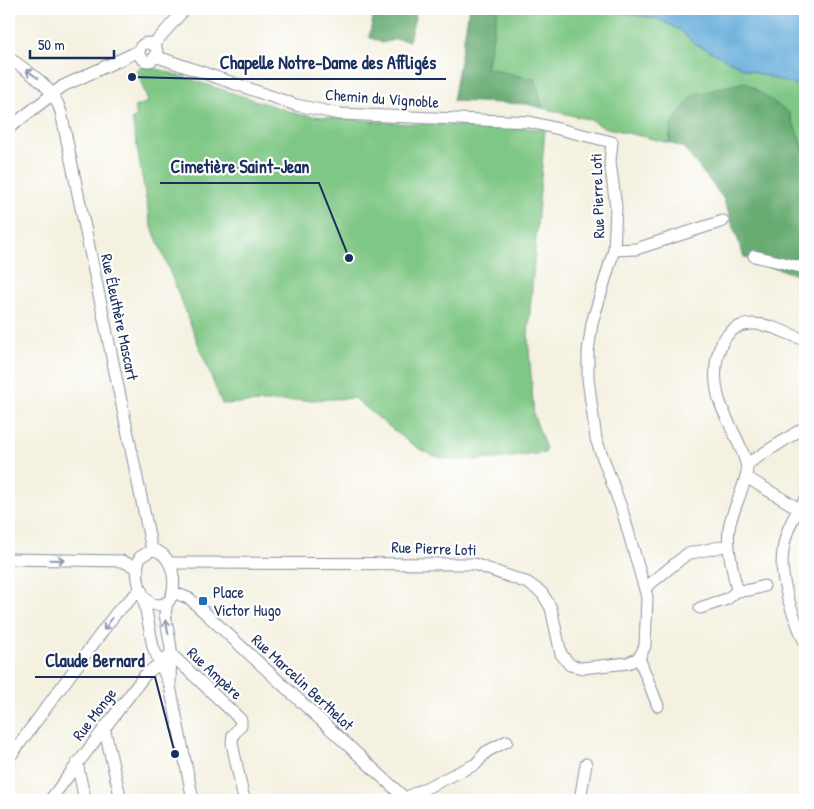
<svg xmlns="http://www.w3.org/2000/svg" width="814" height="809" viewBox="0 0 814 809" font-family="'Patrick Hand',sans-serif">
<style>
.green{fill:#7fc784;stroke:#4d7b71}
.forest{fill:#67ac72;stroke:#416e68}
.water{fill:#62aad9;stroke:#3e6c9c}
.lines{fill:none;stroke-linecap:round;stroke-linejoin:round}
.minor-casing{stroke:#88909f;stroke-width:13}
.minor{stroke:#fff;stroke-width:11}
.oneway{stroke:#8d97ae}
.poi-dot{fill:#1f6fb2;stroke:#fff;stroke-width:2}
.labels{text-anchor:middle;stroke-width:4.5;stroke-linejoin:round;paint-order:stroke}
.street-label{font-size:16px;fill:#1b2f5e;stroke:#fff}
.poi-label{font-size:16px;fill:#1b2f5e;stroke:#fff;text-anchor:start}
.leader{fill:none;stroke:#1b2f5e;stroke-width:2}
.callout-dot{fill:#1b2f5e;stroke:#fff;stroke-width:2}
.callout-label{font-size:18px;text-anchor:middle;font-weight:bold;fill:#1b2f5e;stroke:#fff;stroke-width:4.5;stroke-linejoin:round;paint-order:stroke}
</style>
<rect width="100%" height="100%" fill="#fff"/>
<filter id="ink" filterUnits="userSpaceOnUse"><feTurbulence type="fractalNoise" baseFrequency=".02" numOctaves="2"/><feDisplacementMap in="SourceGraphic" scale="10" xChannelSelector="R" yChannelSelector="G"/><feConvolveMatrix kernelMatrix="1 2 1 2 8 2 1 2 1" color-interpolation-filters="sRGB"/></filter>
<filter id="wash" filterUnits="userSpaceOnUse"><feTurbulence type="fractalNoise" baseFrequency=".0096" numOctaves="4" result="noise"/><feDisplacementMap in="SourceGraphic" scale="20" xChannelSelector="R" yChannelSelector="G"/><feGaussianBlur stdDeviation="1.12" result="paint"/><feColorMatrix in="noise" values="0 0 0 0 0 0 0 0 0 0 0 0 0 0 0 0 0 1.4 0 .05"/><feComposite in="paint" operator="in"/></filter>
<g filter="url(#wash)">
<rect width="100%" height="100%" fill="#f4f1e0"/>
<g class="green">
<path d="M498,9H599L659,19L680,30L694,43L747,70L805,88V153L789,113L671,125L669,143L603,127L591,120L542,108L535,80L486,68Z"/>
<path d="M141,66L161,70L301,115L396,123L545,129L528,336L534,416L546,449L545,453C510,457 473,464 438,457C415,452 374,413 354,398L222,404L150,222L132,119L137,117L134,107L148,102L137,70Z"/>
</g>
<g class="forest">
<path d="M375,9H417L409,41L397,39L382,43L369,37Z"/>
<path d="M469,9H498L486,68L536,80L542,108L527,104L453,101Z"/>
<path d="M745,82L789,113L805,153V278L744,257L723,198L684,148L670,143L671,125L693,95Z"/>
</g>
<path class="water" d="M599,9H805V88L747,70L694,43L680,30L659,19Z"/>
</g>
<g filter="url(#ink)">
<g class="lines">
<g class="minor-casing">
<g id="minor">
<circle cx="148" cy="52" r="9"/>
<path d="M153,45L185,9"/>
<path d="M155,56L296,105L340,114L530,122L612,142L610,162L616,207L614,250"/>
<path d="M9,58C30,73 53,86 61,112L152,550"/>
<path d="M9,128L63,86L139,51"/>
<path d="M754,256L805,268"/>
<path d="M747,464L805,427"/>
<path d="M746,477L799,509"/>
<path d="M805,500C767,550 783,591 805,643"/>
<path d="M152,550C173,552 179,586 169,601C143,618 132,575 140,557Z"/>
<path d="M9,559L122,561L137,568"/>
<path d="M169,563L474,564L528,583L542,593L551,608L561,654L570,665L582,668L628,663L639,658L645,646L647,597L622,510L596,439L588,379V352L592,323L614,250L636,249L723,221"/>
<path d="M645,588L687,554L729,545"/>
<path d="M737,591C733,570 725,544 730,523C733,510 748,478 747,469C746,452 727,422 721,405C710,377 713,323 754,324C771,324 790,335 805,340"/>
<path d="M173,592L190,599L407,800"/>
<path d="M143,595L153,647L170,686L193,800"/>
<path d="M167,603L165,614L171,648L170,684"/>
<path d="M700,608L727,599L737,591L750,590L764,586"/>
<path d="M639,658L658,706"/>
<path d="M104,727L121,800"/>
<path d="M9,758L116,613L141,589"/>
<path d="M77,763L85,800"/>
<path d="M405,798L476,764L486,752L507,741"/>
<path d="M50,800L145,675L171,654L241,720V725L233,735L232,743L244,800"/>
<path d="M580,800L586,764"/>
</g>
</g>
<use href="#minor" class="minor"/>
</g>
<defs><path id="oneway-shaft" d="M-6 0H5M1.5-3L5.5 0L1.5 3" fill="none" stroke-width="1.6" stroke-linecap="round" stroke-linejoin="round" transform="scale(1.25)"/></defs>
<g class="oneway">
<use href="#oneway-shaft" transform="translate(32 74) rotate(-145)"/>
<use href="#oneway-shaft" transform="translate(57 560) rotate(1)"/>
<use href="#oneway-shaft" transform="translate(108 624) rotate(127)"/>
<use href="#oneway-shaft" transform="translate(167 627) rotate(-102)"/>
</g>
</g>
<rect class="poi-dot" x="198" y="596" width="10" height="10" rx="2.5"/>
<g class="labels">
<g class="street-label">
<text transform="translate(382 98) rotate(4)" y="6">Chemin du Vignoble</text>
<text transform="translate(597 196) rotate(-92)" y="6">Rue Pierre Loti</text>
<text transform="translate(120 317) rotate(78)" y="6">Rue Éleuthère Mascart</text>
<text transform="translate(434 548) rotate(2)" y="6">Rue Pierre Loti</text>
<text transform="translate(215 673) rotate(43)" y="6">Rue Ampère</text>
<text transform="translate(303 682) rotate(43)" y="6">Rue Marcelin Berthelot</text>
<text transform="translate(94 714) rotate(-53)" y="6">Rue Monge</text>
</g>
<g class="poi-label">
<text x="213" y="598">Place<tspan x="213" dy="18">Victor Hugo</tspan></text>
</g>
</g>
<path class="leader" d="M132 77L209 79H446M349 258L319 183H160M175 754L155 677H35"/>
<g class="callout-dot">
<circle cx="132" cy="77" r="5"/>
<circle cx="349" cy="258" r="5"/>
<circle cx="175" cy="754" r="5"/>
</g>
<g class="callout-label">
<text x="328" y="69">Chapelle Notre-Dame des Affligés</text>
<text x="240" y="173">Cimetière Saint-Jean</text>
<text x="95" y="667">Claude Bernard</text>
</g>
<rect width="814" height="809" fill="none" stroke="#fff" stroke-width="30"/>
<path d="M30 50v8h84v-8" fill="none" stroke="#1b2f5e" stroke-width="2.5"/>
<text x="38" y="50" font-size="15" fill="#1b2f5e" stroke="#ffffff" stroke-width="4" paint-order="stroke">50 m</text>
</svg>
